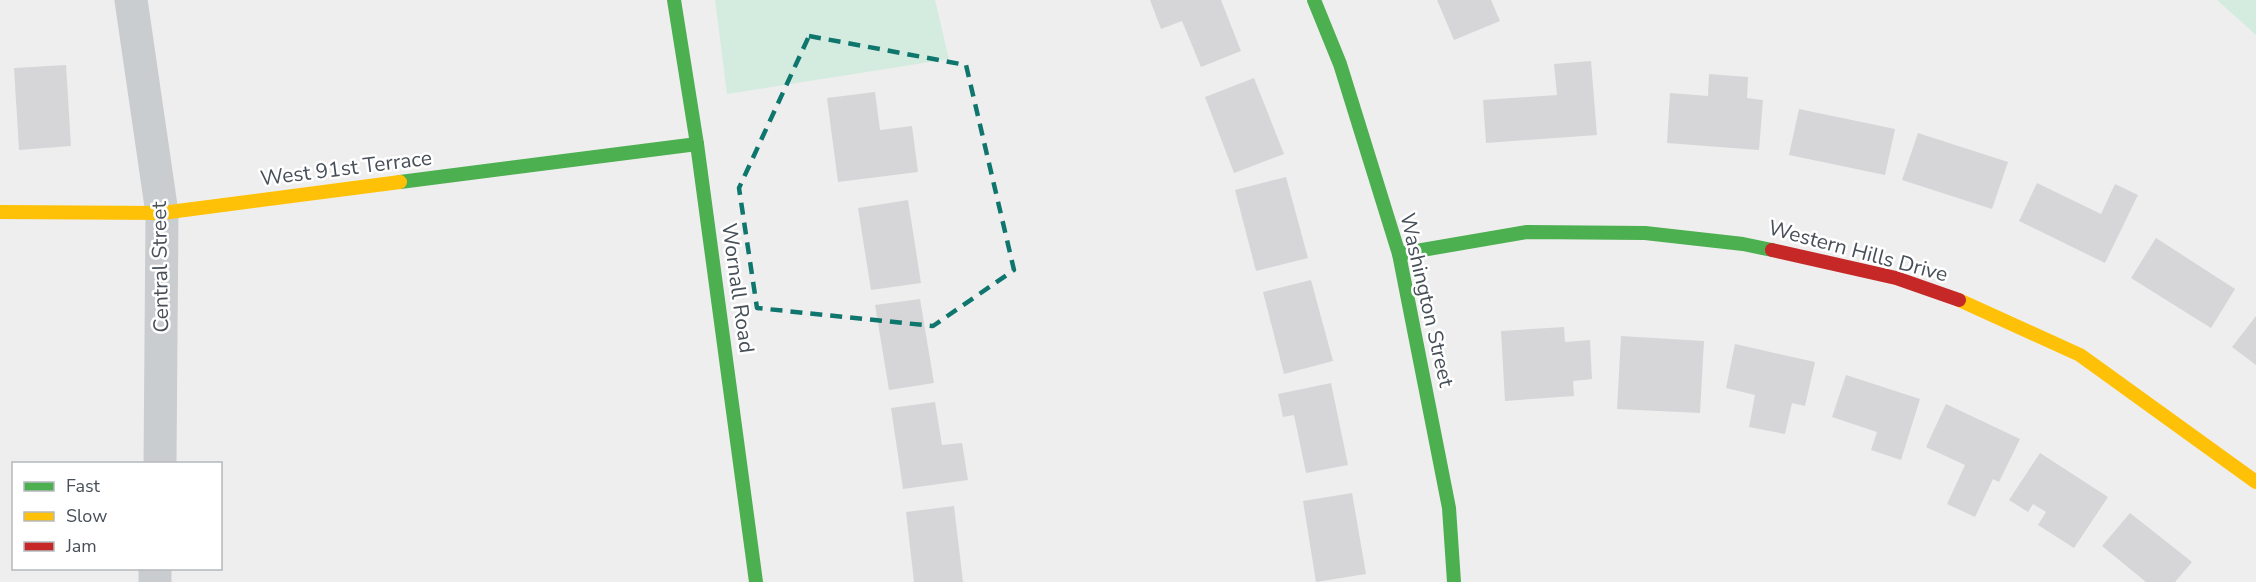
<svg xmlns="http://www.w3.org/2000/svg" width="2256" height="582" viewBox="0 0 2256 582" font-family="'Nunito Sans',sans-serif">
<style>
.green{fill:#d4ecdf}
.building{fill:#d6d6d8}
.lines{fill:none;stroke-linecap:round;stroke-linejoin:round}
.street{stroke:#cacdcf;stroke-width:33}
.fast{stroke:#4caf50;stroke-width:14}
.slow{stroke:#ffc107;stroke-width:14}
.jam{stroke:#c62828;stroke-width:14}
.marked{fill:none;stroke:#0f766e;stroke-width:4.5;stroke-dasharray:12 8;stroke-linejoin:round}
.labels{text-anchor:middle;stroke-width:5;stroke-linejoin:round;paint-order:stroke}
.street-label{font-size:21px;fill:#474f59;stroke:#fff}
</style>
<rect width="100%" height="100%" fill="#efeeee"/>
<g class="green">
<path d="M715,0H935L949,59L727,94Z"/>
<path d="M2217,0H2256V35Z"/>
</g>
<g class="building">
<path d="M1150,0H1221L1241,51L1201,67L1182,21L1161,29Z"/>
<path d="M1437,0H1491L1500,21L1454,40Z"/>
<path d="M1591,61L1597,135L1486,143L1483,100L1557,95L1554,64Z"/>
<path d="M66,65L71,146L19,150L14,68Z"/>
<path d="M1709,74L1748,77L1747,98L1763,100L1759,150L1667,143L1670,93L1708,96Z"/>
<path d="M1254,78L1284,154L1234,173L1205,97Z"/>
<path d="M875,92L880,130L912,126L918,172L838,182L827,98Z"/>
<path d="M1799,109L1895,129L1885,175L1789,155Z"/>
<path d="M1918,133L2008,162L1992,209L1902,180Z"/>
<path d="M1286,177L1308,258L1256,271L1235,190Z"/>
<path d="M2037,183L2101,214L2115,184L2138,195L2105,263L2019,221Z"/>
<path d="M908,200L921,283L871,290L858,208Z"/>
<path d="M2156,238L2235,289L2211,328L2131,278Z"/>
<path d="M1311,280L1333,361L1284,374L1263,292Z"/>
<path d="M920,299L934,383L889,390L875,305Z"/>
<path d="M2256,316V365L2232,347Z"/>
<path d="M1564,327L1565,342L1590,340L1592,379L1573,381L1574,396L1505,401L1501,331Z"/>
<path d="M1621,336L1704,341L1700,413L1617,409Z"/>
<path d="M1735,344L1815,362L1805,406L1792,403L1785,434L1749,427L1755,395L1726,388Z"/>
<path d="M1846,375L1920,399L1901,460L1871,450L1877,432L1832,417Z"/>
<path d="M1331,383L1348,465L1306,473L1294,415L1283,417L1278,394Z"/>
<path d="M935,402L942,445L962,443L968,480L903,489L891,408Z"/>
<path d="M1946,404L2020,439L1999,482L1993,479L1975,517L1947,504L1965,465L1926,447Z"/>
<path d="M2040,453L2108,497L2074,548L2038,525L2046,512L2033,504L2028,512L2009,500Z"/>
<path d="M1352,493L1366,574L1316,582L1303,501Z"/>
<path d="M954,506L963,582H914L906,512Z"/>
<path d="M2130,513L2192,562L2175,582H2146L2102,546Z"/>
</g>
<g class="lines">
<g class="street">
<path d="M131,0L162,213L160,464"/>
<path d="M155,582V568"/>
</g>
<g class="fast">
<path d="M674,0L697,144L756,582"/>
<path d="M1314,0L1340,64L1399,254L1449,508L1454,582"/>
<path d="M400,182L697,144"/>
<path d="M1399,254L1527,232L1645,233L1743,244L1772,250"/>
</g>
<g class="slow">
<path d="M0,212L162,213L400,182"/>
<path d="M1959,300L2080,355L2256,482"/>
</g>
<path class="jam" d="M1772,250L1896,278L1959,300"/>
</g>
<path class="marked" d="M809,36L966,65L1014,270L933,326L757,308L739,188Z"/>
<g class="labels">
<g class="street-label">
<text transform="translate(346 168) rotate(-7)" y="7">West 91st Terrace</text>
<text transform="translate(1858 251) rotate(15)" y="7">Western Hills Drive</text>
<text transform="translate(160 267) rotate(-91)" y="7">Central Street</text>
<text transform="translate(738 288) rotate(82)" y="7">Wornall Road</text>
<text transform="translate(1427 300) rotate(77)" y="7">Washington Street</text>
</g>
</g>
<rect x="12" y="462" width="210" height="108" fill="#ffffff" stroke="#b5b9bd" stroke-width="1.5"/>
<rect x="24" y="482" width="30" height="9" fill="#4caf50" stroke="#b5b9bd" stroke-width="1.5"/>
<text x="66" y="492" font-size="18" fill="#474f59">Fast</text>
<rect x="24" y="512" width="30" height="9" fill="#ffc107" stroke="#b5b9bd" stroke-width="1.5"/>
<text x="66" y="522" font-size="18" fill="#474f59">Slow</text>
<rect x="24" y="542" width="30" height="9" fill="#c62828" stroke="#b5b9bd" stroke-width="1.5"/>
<text x="66" y="552" font-size="18" fill="#474f59">Jam</text>
</svg>
